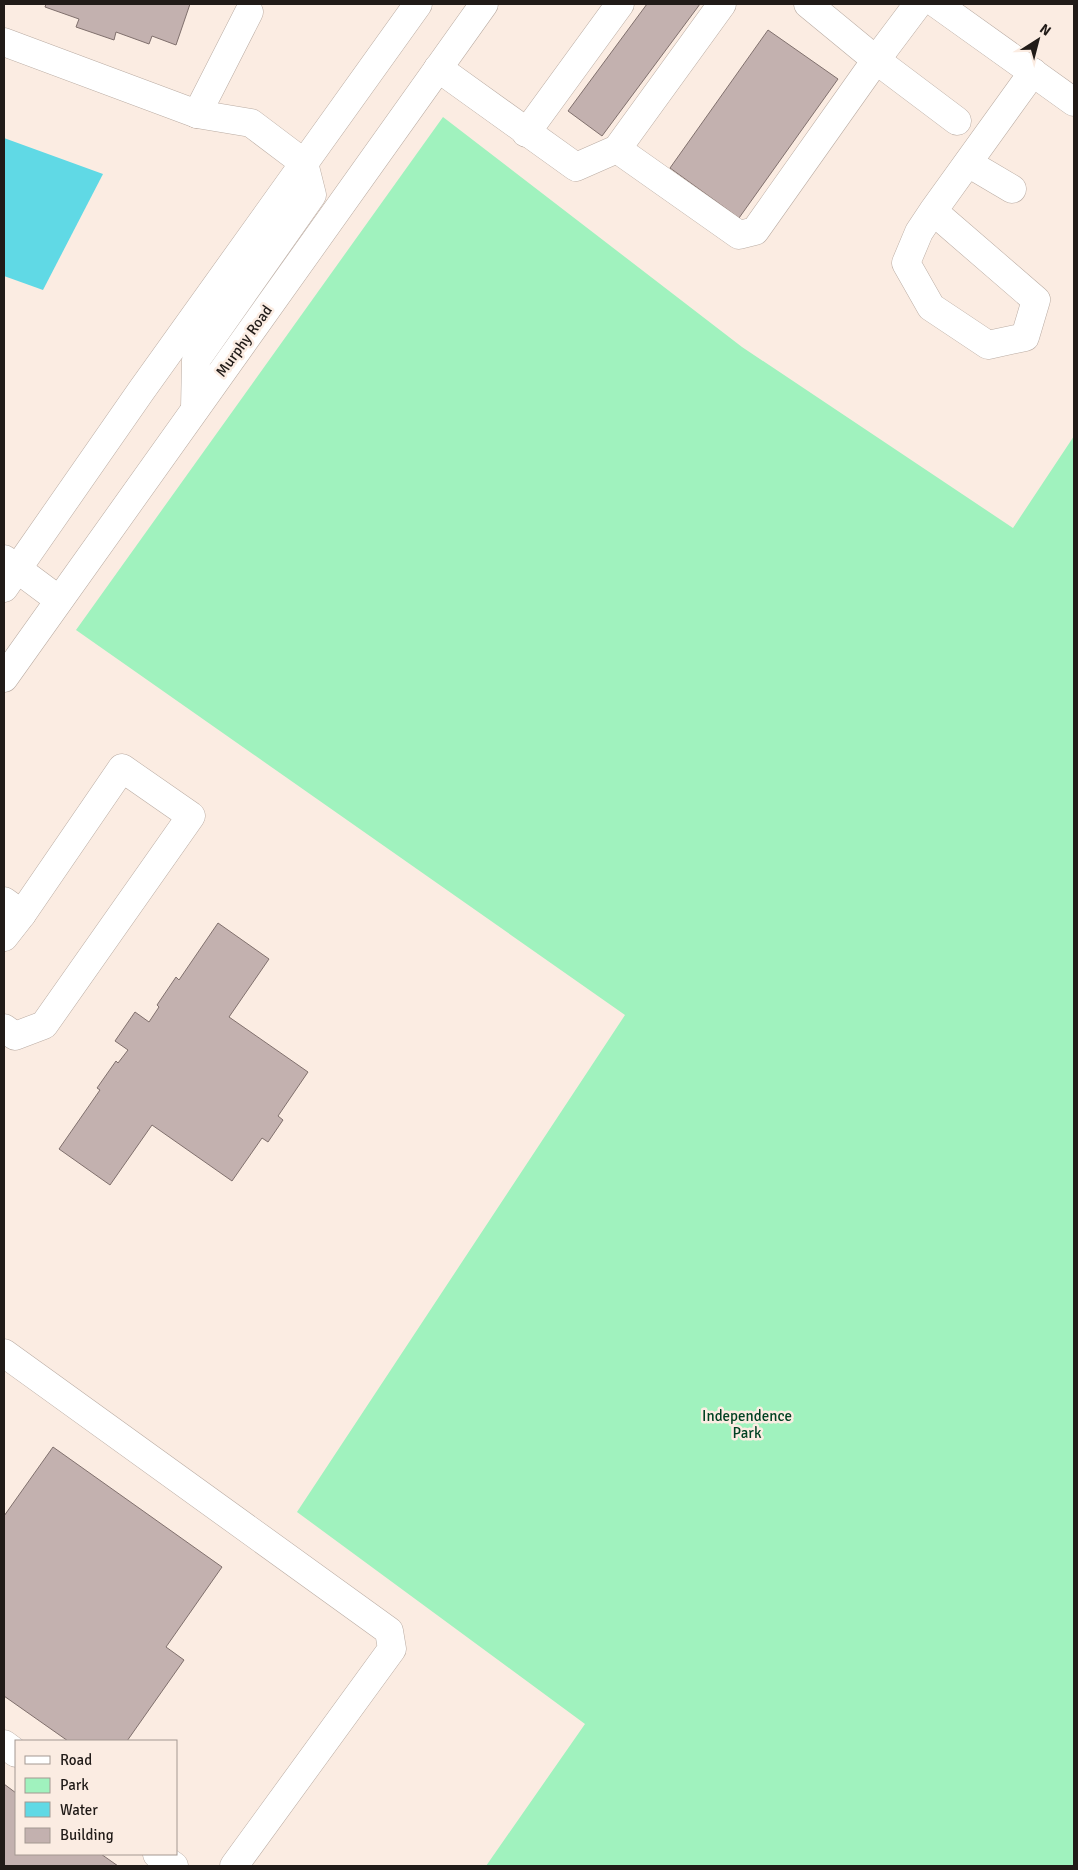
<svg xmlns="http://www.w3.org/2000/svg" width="1078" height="1870" viewBox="0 0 1078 1870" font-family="Signika,sans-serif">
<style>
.green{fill:#a0f2be}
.water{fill:#60d9e5}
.building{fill:#c3b1af;stroke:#80706d}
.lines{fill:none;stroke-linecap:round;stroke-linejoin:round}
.minor-casing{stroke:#baaca3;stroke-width:29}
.major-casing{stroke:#baaca3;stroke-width:29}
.minor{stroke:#fff;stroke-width:28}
.major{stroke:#fff;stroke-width:28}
.labels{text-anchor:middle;stroke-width:5;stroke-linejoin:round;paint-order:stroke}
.street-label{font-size:15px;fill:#211b18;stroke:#fbece2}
.park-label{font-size:15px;fill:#004223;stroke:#fbece2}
</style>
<rect width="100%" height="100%" fill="#fbece2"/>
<path class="green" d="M443,117L742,347L1013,528L1074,436V1866H486L585,1724L297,1512L625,1015L76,630Z"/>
<path class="water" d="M4,138L103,174L43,290L4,276Z"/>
<g class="building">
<path d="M46,4H190L176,45L152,36L149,44L116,32L114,40L76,27L79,19L45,7Z"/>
<path d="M647,4H700L602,136L568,111Z"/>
<path d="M768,30L838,79L739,218L670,168Z"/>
<path d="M218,923L269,959L229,1017L308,1072L278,1116L283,1120L268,1142L262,1138L232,1181L152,1125L110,1185L59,1149L100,1090L97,1088L116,1061L118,1063L128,1050L115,1041L135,1012L149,1022L159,1007L157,1005L176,977L179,980Z"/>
<path d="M53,1447L222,1567L166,1647L184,1660L127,1741H68L4,1696V1516Z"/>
<path d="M4,1784L16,1793V1854H101L118,1866H4Z"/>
</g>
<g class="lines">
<g class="minor-casing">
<g id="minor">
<path d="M808,4L876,60L957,121"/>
<path d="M937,4L1074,102"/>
<path d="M4,42L197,114L251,123L304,163"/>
<path d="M438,68L576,167L617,149L722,4"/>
<path d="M197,114L249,12"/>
<path d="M526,133L620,4"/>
<path d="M617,149L739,235L755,231L876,60L918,4"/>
<path d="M968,163L1012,189"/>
<path d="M933,211L1036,300L1025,337L988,345L931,307L906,263L919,232L933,211L1033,72"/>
<path d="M4,559L59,600"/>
<path d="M4,901L22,914L4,937"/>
<path d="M4,1028L15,1036L44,1025L191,816L122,768L22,914"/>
<path d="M4,1353L389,1631L392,1649L234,1866"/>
<path d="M4,1744L16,1753"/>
<path d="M157,1854L174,1866"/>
</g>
</g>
<g class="major-casing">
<g id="major">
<path d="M195,409L196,360L312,195L304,163"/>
<path d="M4,588L141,391L418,4"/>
<path d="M4,678L484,4"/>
</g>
</g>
<use href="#minor" class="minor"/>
<use href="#major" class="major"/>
</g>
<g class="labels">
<g class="street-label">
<text transform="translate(244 341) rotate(-54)" y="5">Murphy Road</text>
</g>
<g class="park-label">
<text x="747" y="1421">Independence<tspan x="747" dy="17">Park</tspan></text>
</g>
</g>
<rect width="1078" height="1870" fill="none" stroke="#211b18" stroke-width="10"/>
<rect x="15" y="1740" width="162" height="115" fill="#fbece2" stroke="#a49891"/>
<rect x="25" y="1756" width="25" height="8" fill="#ffffff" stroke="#a49891"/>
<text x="60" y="1765" font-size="15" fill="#211b18">Road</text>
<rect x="25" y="1778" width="25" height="15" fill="#a0f2be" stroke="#a49891"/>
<text x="60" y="1790" font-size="15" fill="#211b18">Park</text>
<rect x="25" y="1802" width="25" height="15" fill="#60d9e5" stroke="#a49891"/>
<text x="60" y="1815" font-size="15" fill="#211b18">Water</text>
<rect x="25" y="1828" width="25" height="15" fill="#c3b1af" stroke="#a49891"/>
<text x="60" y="1840" font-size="15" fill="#211b18">Building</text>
<g transform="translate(1038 40) rotate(36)" stroke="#fbece2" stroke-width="4" paint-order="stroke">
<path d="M0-4L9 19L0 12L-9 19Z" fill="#211b18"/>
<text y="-8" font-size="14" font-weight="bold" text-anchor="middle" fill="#211b18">N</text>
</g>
</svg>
